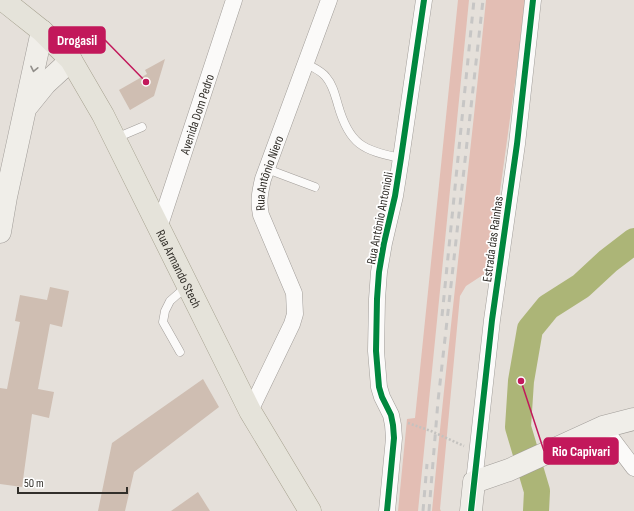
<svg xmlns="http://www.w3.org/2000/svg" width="634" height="511" viewBox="0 0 634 511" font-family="'Sofia Sans Condensed',sans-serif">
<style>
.green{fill:#e3beb4}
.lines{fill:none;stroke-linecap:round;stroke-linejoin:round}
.river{stroke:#acb577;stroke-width:26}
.building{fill:#cfbeb2}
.service-casing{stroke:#a19d99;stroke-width:9}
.minor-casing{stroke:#a19d99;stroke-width:17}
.secondary-casing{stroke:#a19d99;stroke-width:23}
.primary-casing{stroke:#a5a08e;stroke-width:23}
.path{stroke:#c4c2bf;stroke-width:2.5;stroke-dasharray:2 2;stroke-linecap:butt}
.service{stroke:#fbfaf9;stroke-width:8}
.minor{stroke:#fbfaf9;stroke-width:16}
.secondary{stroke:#f0eee9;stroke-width:22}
.primary{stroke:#e5e3da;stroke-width:22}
.rail{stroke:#c7c6c5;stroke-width:3;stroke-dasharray:7 7;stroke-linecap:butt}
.cycleway-casing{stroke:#fff;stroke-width:8}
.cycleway{stroke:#00873e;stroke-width:6}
.oneway{stroke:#918e8a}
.labels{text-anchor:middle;stroke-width:3.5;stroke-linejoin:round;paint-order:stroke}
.street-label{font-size:13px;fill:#322f2a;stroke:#fff}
.leader{fill:none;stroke:#c2185b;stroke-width:1.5}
.callout-dot{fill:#c2185b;stroke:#fff;stroke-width:1.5}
.callout{fill:#c2185b;stroke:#c2185b;stroke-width:1.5}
.callout-label{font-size:14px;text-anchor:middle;font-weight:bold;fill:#fff}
</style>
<rect width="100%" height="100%" fill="#e5e0da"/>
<g class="green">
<path d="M458,0H469L418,511H398L407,419L415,418Z"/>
<path d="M486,0H525L516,75L489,271L466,286L460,296L440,509L441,511H432C448,341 469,170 486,0Z"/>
</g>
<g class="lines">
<path class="river" d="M536,511L537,491L518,427L521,381L530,329L548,307L581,286L608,261L634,241"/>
</g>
<g class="building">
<path d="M165,59L154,96L130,110L119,90L147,74L145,70Z"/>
<path d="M50,287L69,291L62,327L50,324L38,389L54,392L49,418L32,414L22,487L0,484V388L7,389L20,322L15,321L20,295L47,300Z"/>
<path d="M203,379L219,407L134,472L125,511H98L112,443Z"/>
<path d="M198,492L210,511H171Z"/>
</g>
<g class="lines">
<g class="service-casing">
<g id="service">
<path d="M305,63C312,67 322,71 326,77C333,85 335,95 338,105C349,144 363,151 401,158"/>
<path d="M116,138L142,127"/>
<path d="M267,169L315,187"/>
<path d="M180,352L163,322L165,311L170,301L187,286"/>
</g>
</g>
<g class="minor-casing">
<g id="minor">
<path id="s1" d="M159,228L234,0"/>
<path id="s2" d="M250,411L292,324L295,314L294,293L261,215C258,202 260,192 263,179L329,0"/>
<path d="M603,427L634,468"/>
<path d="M474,482L492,320L517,144L533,0"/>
<path d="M387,511L394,438L393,425L391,415L382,397L379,387L376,351L377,299L379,272L384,243L395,196L401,158L424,0"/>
</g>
</g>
<g class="secondary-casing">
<g id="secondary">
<path d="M28,105L45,84L71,60"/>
<path d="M0,232L6,197L42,31"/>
<path d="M471,511L474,482L509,470L603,427L634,419"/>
</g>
</g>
<g class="primary-casing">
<g id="primary">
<path id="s3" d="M3,0L42,31L71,60L103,115L250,411L310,511"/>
</g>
</g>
<path class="path" d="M408,423L431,431L464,446"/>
<use href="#service" class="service"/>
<use href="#minor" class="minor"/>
<use href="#secondary" class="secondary"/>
<use href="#primary" class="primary"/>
<g class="rail">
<path d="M442,316L474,0"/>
<path d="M423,511L427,464"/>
<path d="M429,511L438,401L483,0"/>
</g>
<g class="cycleway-casing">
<g id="cycleway">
<path d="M387,511L394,438L393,425L391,415L382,397L379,387L376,351L377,299L379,272L384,243L395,196L401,158L424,0"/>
<path d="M471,511L492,320L517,144L533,0"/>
</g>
</g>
<use href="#cycleway" class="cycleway"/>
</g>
<defs><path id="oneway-chevron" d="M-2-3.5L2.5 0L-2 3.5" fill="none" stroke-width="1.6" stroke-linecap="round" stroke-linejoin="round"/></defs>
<use class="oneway" href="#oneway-chevron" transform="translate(34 69) rotate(102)"/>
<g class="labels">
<g class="street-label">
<text dy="5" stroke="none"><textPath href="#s1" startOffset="120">Avenida Dom Pedro</textPath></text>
<text dy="5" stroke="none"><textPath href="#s2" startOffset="256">Rua Antônio Niero</textPath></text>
<text transform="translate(379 218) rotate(-79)" y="5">Rua Antônio Antonioli</text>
<text transform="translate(492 239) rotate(-82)" y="5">Estrada das Rainhas</text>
<text dy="5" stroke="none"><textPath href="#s3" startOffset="326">Rua Armando Stech</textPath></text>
</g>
</g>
<path class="leader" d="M146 82L105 40M521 381L544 451"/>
<g class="callout-dot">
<circle cx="146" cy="82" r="4"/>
<circle cx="521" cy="381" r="4"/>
</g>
<g class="callout">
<rect x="49" y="27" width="56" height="26" rx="4"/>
<rect x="544" y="438" width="74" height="26" rx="4"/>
</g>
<g class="callout-label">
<text x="77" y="45">Drogasil</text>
<text x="581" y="456">Rio Capivari</text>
</g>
<path d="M18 487v6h109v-6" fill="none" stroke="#322f2a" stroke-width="2"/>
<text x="24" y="487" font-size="12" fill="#322f2a" stroke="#ffffff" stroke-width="3" paint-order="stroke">50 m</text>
</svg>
